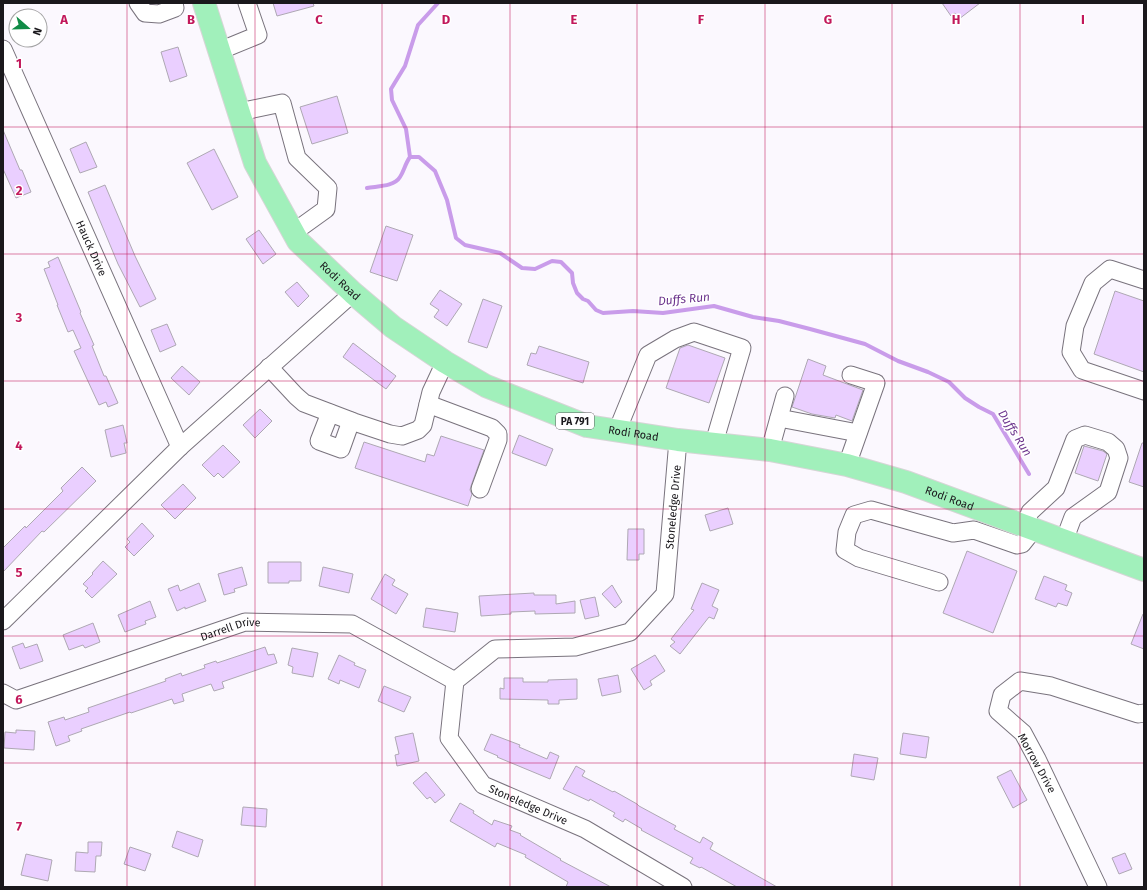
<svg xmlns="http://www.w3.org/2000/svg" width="1147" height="890" viewBox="0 0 1147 890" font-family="'Fira Sans',sans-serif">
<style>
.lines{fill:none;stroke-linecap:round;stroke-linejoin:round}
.stream{stroke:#c99cea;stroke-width:4}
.building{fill:#eacfff;stroke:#aea8b3}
.minor-casing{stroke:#79737d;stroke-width:19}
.major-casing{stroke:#d6d5d6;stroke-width:24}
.minor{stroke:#fff;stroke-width:17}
.major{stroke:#a1f0bb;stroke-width:22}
.grid{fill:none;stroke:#c2185b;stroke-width:1;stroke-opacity:0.55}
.labels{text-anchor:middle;stroke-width:3;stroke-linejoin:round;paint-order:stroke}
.shield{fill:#fff;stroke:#5f5d60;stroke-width:1}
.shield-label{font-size:10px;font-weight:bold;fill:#1a181c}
.street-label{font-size:11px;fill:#1a181c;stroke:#fff}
.water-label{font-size:12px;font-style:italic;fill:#6a318b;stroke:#fff}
.grid-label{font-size:13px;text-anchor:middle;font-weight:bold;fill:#c2185b;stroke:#fff;stroke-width:3;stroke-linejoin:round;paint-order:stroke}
</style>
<rect width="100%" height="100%" fill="#fbf8fe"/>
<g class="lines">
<g class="stream">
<path d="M410,157L406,129L392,100L391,89L405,66L418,25L438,3"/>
<path d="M367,188C377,186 394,187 400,177C404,171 405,164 410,157H419L435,171L447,200L456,238L465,245L500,253L522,268L535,269L552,261L561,262L572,273L573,283L577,293L583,299L588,301L596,310L603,313L633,311L663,313L714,306L753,317L779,321L810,329L865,344L898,361L928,372L949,382L965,398L979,407L993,414L1029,474"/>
</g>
</g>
<g class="building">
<path d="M273,3H313L314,6L277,16Z"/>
<path d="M942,3H980L959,19L955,13L951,16Z"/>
<path d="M178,47L187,76L170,82L161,52Z"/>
<path d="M337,96L348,133L312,144L300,107Z"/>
<path d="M3,130L20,170H22L31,192L16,198L3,169Z"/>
<path d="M86,142L97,167L80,173L70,149Z"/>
<path d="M214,149L238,197L212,210L187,163Z"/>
<path d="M105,185L135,256L156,299L140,307L118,264L88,192Z"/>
<path d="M386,226L413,235L397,281L370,272Z"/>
<path d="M259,230L276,254L263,264L246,239Z"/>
<path d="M58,257L81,312L80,313L94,345L92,346L104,376H106L118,403L108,407L106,402L99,405L74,351L81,348L73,330L68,332L57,305H58L44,269L50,267L48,262Z"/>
<path d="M297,282L309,296L298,307L285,292Z"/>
<path d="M440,290L462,304L447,326L434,317L439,310L430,304Z"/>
<path d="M1115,291L1144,301V372L1094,354Z"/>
<path d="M483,299L502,306L487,348L468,342Z"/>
<path d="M167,324L176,345L160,352L151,330Z"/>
<path d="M353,343L396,376L386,389L343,357Z"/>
<path d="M688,345L725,358L709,403L666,388L680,348Z"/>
<path d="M539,346L589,362L583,383L527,365L531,353L536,354Z"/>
<path d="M808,359L826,366L823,375L863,390L852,421L836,415L835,418L812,414L792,407Z"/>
<path d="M182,366L200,382L189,395L171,378Z"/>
<path d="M260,409L272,421L255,438L243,425Z"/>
<path d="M123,425L127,443H124L126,453L111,457L105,430Z"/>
<path d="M519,435L553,449L546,466L512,453Z"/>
<path d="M441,436L484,450L471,486L470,490L472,494L468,506L355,468L364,442L425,462L427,454L434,456Z"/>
<path d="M1142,443H1144V487L1129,482Z"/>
<path d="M223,445L240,462L223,478L218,473L214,477L202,465Z"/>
<path d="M1084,446L1103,451L1107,454L1098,481L1075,473Z"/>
<path d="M82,467L96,481L44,532L42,531L3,572V548L25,526L26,528L63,491L61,488Z"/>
<path d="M183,484L196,498L175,519L161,505Z"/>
<path d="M728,508L733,524L710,531L705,515Z"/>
<path d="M142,523L154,536L134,556L125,547L130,542L127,539Z"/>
<path d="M628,529H644V554H639V560H627Z"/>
<path d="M967,551L1017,571L993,633L943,613Z"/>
<path d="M103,561L117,574L92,598L85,591L88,588L83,584L93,574L92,573Z"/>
<path d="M268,562H301V581H289V583H268Z"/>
<path d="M242,567L247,585L234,589L235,592L224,595L218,574Z"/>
<path d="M323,567L353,574L349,593L319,586Z"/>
<path d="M385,574L395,580L392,585L408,594L396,614L371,599Z"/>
<path d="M1044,576L1067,585L1065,590L1072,593L1067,606L1058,603L1056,607L1035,599Z"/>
<path d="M199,583L206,601L185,609V607L177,611L168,589L178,585L180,591Z"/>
<path d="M702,583L719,590L712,606L718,609L714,619L709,617L680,654L670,646L675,642L671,639L694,610L691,609Z"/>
<path d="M612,585L622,602L615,608L602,594Z"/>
<path d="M534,593V595H556V604L575,601V613L535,614V611L511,612V614L481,616L479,596Z"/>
<path d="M595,597L599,616L585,619L580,600Z"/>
<path d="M150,601L156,617L145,621L146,624L125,632L118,615Z"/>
<path d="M426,608L458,613L455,632L423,627Z"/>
<path d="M1143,614H1144V649L1131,644Z"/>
<path d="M93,623L100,642L85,648L83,645L69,650L63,635Z"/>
<path d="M23,643L25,648L37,644L43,661L20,669L12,647Z"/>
<path d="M265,647L268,655L274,654L277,663L222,682L224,688L214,691L211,684L182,694L184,701L174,704L172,699L131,713L130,712L81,729L82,731L68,736L70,741L56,746L48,722L64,717L65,720L89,712L88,708L166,681L165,679L181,673L182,676L205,668L204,665L216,661L217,663Z"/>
<path d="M292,648L318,653L313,677L292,673L293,667L288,665Z"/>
<path d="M339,655L355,663L354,665L366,670L359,688L340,680L339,684L328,679Z"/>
<path d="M655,655L665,671L650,681L652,685L644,690L631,669Z"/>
<path d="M618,675L621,692L602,696L598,679Z"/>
<path d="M504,678H523V682H548V680L577,679V699L559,700V704H548V700L500,699V688L504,689Z"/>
<path d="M384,686L411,697L404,712L378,701Z"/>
<path d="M16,730L35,731L34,750L4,748L5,732L16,733Z"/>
<path d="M413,733L419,761L397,766L395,755L399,754L395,737Z"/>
<path d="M903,733L929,737L926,758L900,754Z"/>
<path d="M491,734L520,745L519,747L547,759L550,752L559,756L550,779L497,757L498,756L484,750Z"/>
<path d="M854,754L878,758L874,780L851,776Z"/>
<path d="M576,766L585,771L582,776L613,792L614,791L637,804L639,806L676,826L674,829L700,843L703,837L713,843L710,849L777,887H737L701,867L700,868L690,863L693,858L641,830L642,829L625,819L623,822L613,816L615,813L590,799L589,801L563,789Z"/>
<path d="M1011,770L1027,800L1013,808L997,777Z"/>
<path d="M426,772L445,795L435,803L430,797L427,799L413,783Z"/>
<path d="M460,803L474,811L473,813L492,825L494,820L512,826L510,830L521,834L520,835L561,859L560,860L611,887H566L568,882L525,857L526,855L497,843L495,847L450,821Z"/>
<path d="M243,807L267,809L266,827L241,825Z"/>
<path d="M177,831L203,840L198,857L172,847Z"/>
<path d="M88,842H102L101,856H96L95,872L75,871L76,852L88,853Z"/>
<path d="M130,847L151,854L145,871L124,864Z"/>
<path d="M1125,853L1132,869L1119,874L1112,858Z"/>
<path d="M26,854L52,860L48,881L21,875Z"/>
</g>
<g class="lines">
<g class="minor-casing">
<g id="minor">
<path d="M138,3L145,13L159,14L175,8L174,3"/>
<path id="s1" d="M3,49L180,447"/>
<path d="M219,51L258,35L247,3"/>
<path d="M239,112L282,103L297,158L328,188L326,209L294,232"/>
<path d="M1144,280L1110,269L1093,283L1075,326L1071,352L1082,370L1144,391"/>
<path d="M269,367L296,396L304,403L354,422L390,434L402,436L418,430L423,425L431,392L445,362"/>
<path d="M428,404L492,428L498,434V440L480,489"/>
<path d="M330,413L319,441L341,449L351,421"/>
<path d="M779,418L858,433"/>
<path d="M617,431L648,355L675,339L694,332L742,348L714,443"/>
<path id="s2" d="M678,440L665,594L630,632L575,647L495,649L455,681L449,738L483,785L585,829L683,887"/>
<path d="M770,450L785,396"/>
<path d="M847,465L876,383L851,375"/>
<path d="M1025,526L1030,512L1056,488L1075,439L1085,435L1108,442L1116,449L1119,458L1108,492L1073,517L1064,541"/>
<path d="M939,582L859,558L845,550L847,532L854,515L871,510L953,533L974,530L1017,545L1022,544L1034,529"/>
<path d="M3,621L180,447L353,293"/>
<path id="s3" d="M3,693L16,700L245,622L352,624L455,681"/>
<path d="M1098,887L1037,759L1023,733L998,711L1002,695L1020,681L1051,686L1138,714L1144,713"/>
</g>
</g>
<g class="major-casing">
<g id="major">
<path id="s4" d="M204,3L255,163L298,241L353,293L393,327L445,362L486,386L587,426L678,440L770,450L847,465L906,482L1144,570"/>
</g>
</g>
<use href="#minor" class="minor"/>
<use href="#major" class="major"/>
</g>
<path class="grid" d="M127,3V887M255,3V887M382,3V887M510,3V887M637,3V887M765,3V887M892,3V887M1020,3V887M3,127H1144M3,254H1144M3,381H1144M3,509H1144M3,636H1144M3,763H1144"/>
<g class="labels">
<rect class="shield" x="556" y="413" width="38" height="16" rx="3"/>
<g class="shield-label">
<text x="575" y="425">PA 791</text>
</g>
<g class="street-label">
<text dy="4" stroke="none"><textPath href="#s1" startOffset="218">Hauck Drive</textPath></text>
<text dy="4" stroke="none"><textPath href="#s4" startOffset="315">Rodi Road</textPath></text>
<text dy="4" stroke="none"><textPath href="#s4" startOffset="651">Rodi Road</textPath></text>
<text dy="4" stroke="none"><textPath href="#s4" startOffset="975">Rodi Road</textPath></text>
<text transform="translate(673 507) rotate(-85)" y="4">Stoneledge Drive</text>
<text dy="4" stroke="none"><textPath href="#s3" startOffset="241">Darrell Drive</textPath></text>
<text transform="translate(1037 763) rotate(61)" y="4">Morrow Drive</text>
<text dy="4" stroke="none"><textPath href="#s2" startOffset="559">Stoneledge Drive</textPath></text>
</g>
<g class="water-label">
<text transform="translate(684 299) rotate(-5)" y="4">Duffs Run</text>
<text transform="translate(1015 433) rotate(58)" y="4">Duffs Run</text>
</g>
</g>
<g class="grid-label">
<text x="64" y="24">A</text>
<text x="191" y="24">B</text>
<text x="319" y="24">C</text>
<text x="446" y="24">D</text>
<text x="574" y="24">E</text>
<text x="701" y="24">F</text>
<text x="828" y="24">G</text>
<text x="956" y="24">H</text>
<text x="1083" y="24">I</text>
<text x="19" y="68">1</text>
<text x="19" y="195">2</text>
<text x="19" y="322">3</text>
<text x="19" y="450">4</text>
<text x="19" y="577">5</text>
<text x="19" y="704">6</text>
<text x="19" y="831">7</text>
</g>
<rect width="1147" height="890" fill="none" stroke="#1a181c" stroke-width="8"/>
<g transform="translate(28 28) rotate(110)"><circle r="19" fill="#ffffff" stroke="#a3a3a4"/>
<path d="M0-3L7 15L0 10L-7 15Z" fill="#108b46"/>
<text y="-6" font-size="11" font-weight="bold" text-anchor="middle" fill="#1a181c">N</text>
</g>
</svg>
